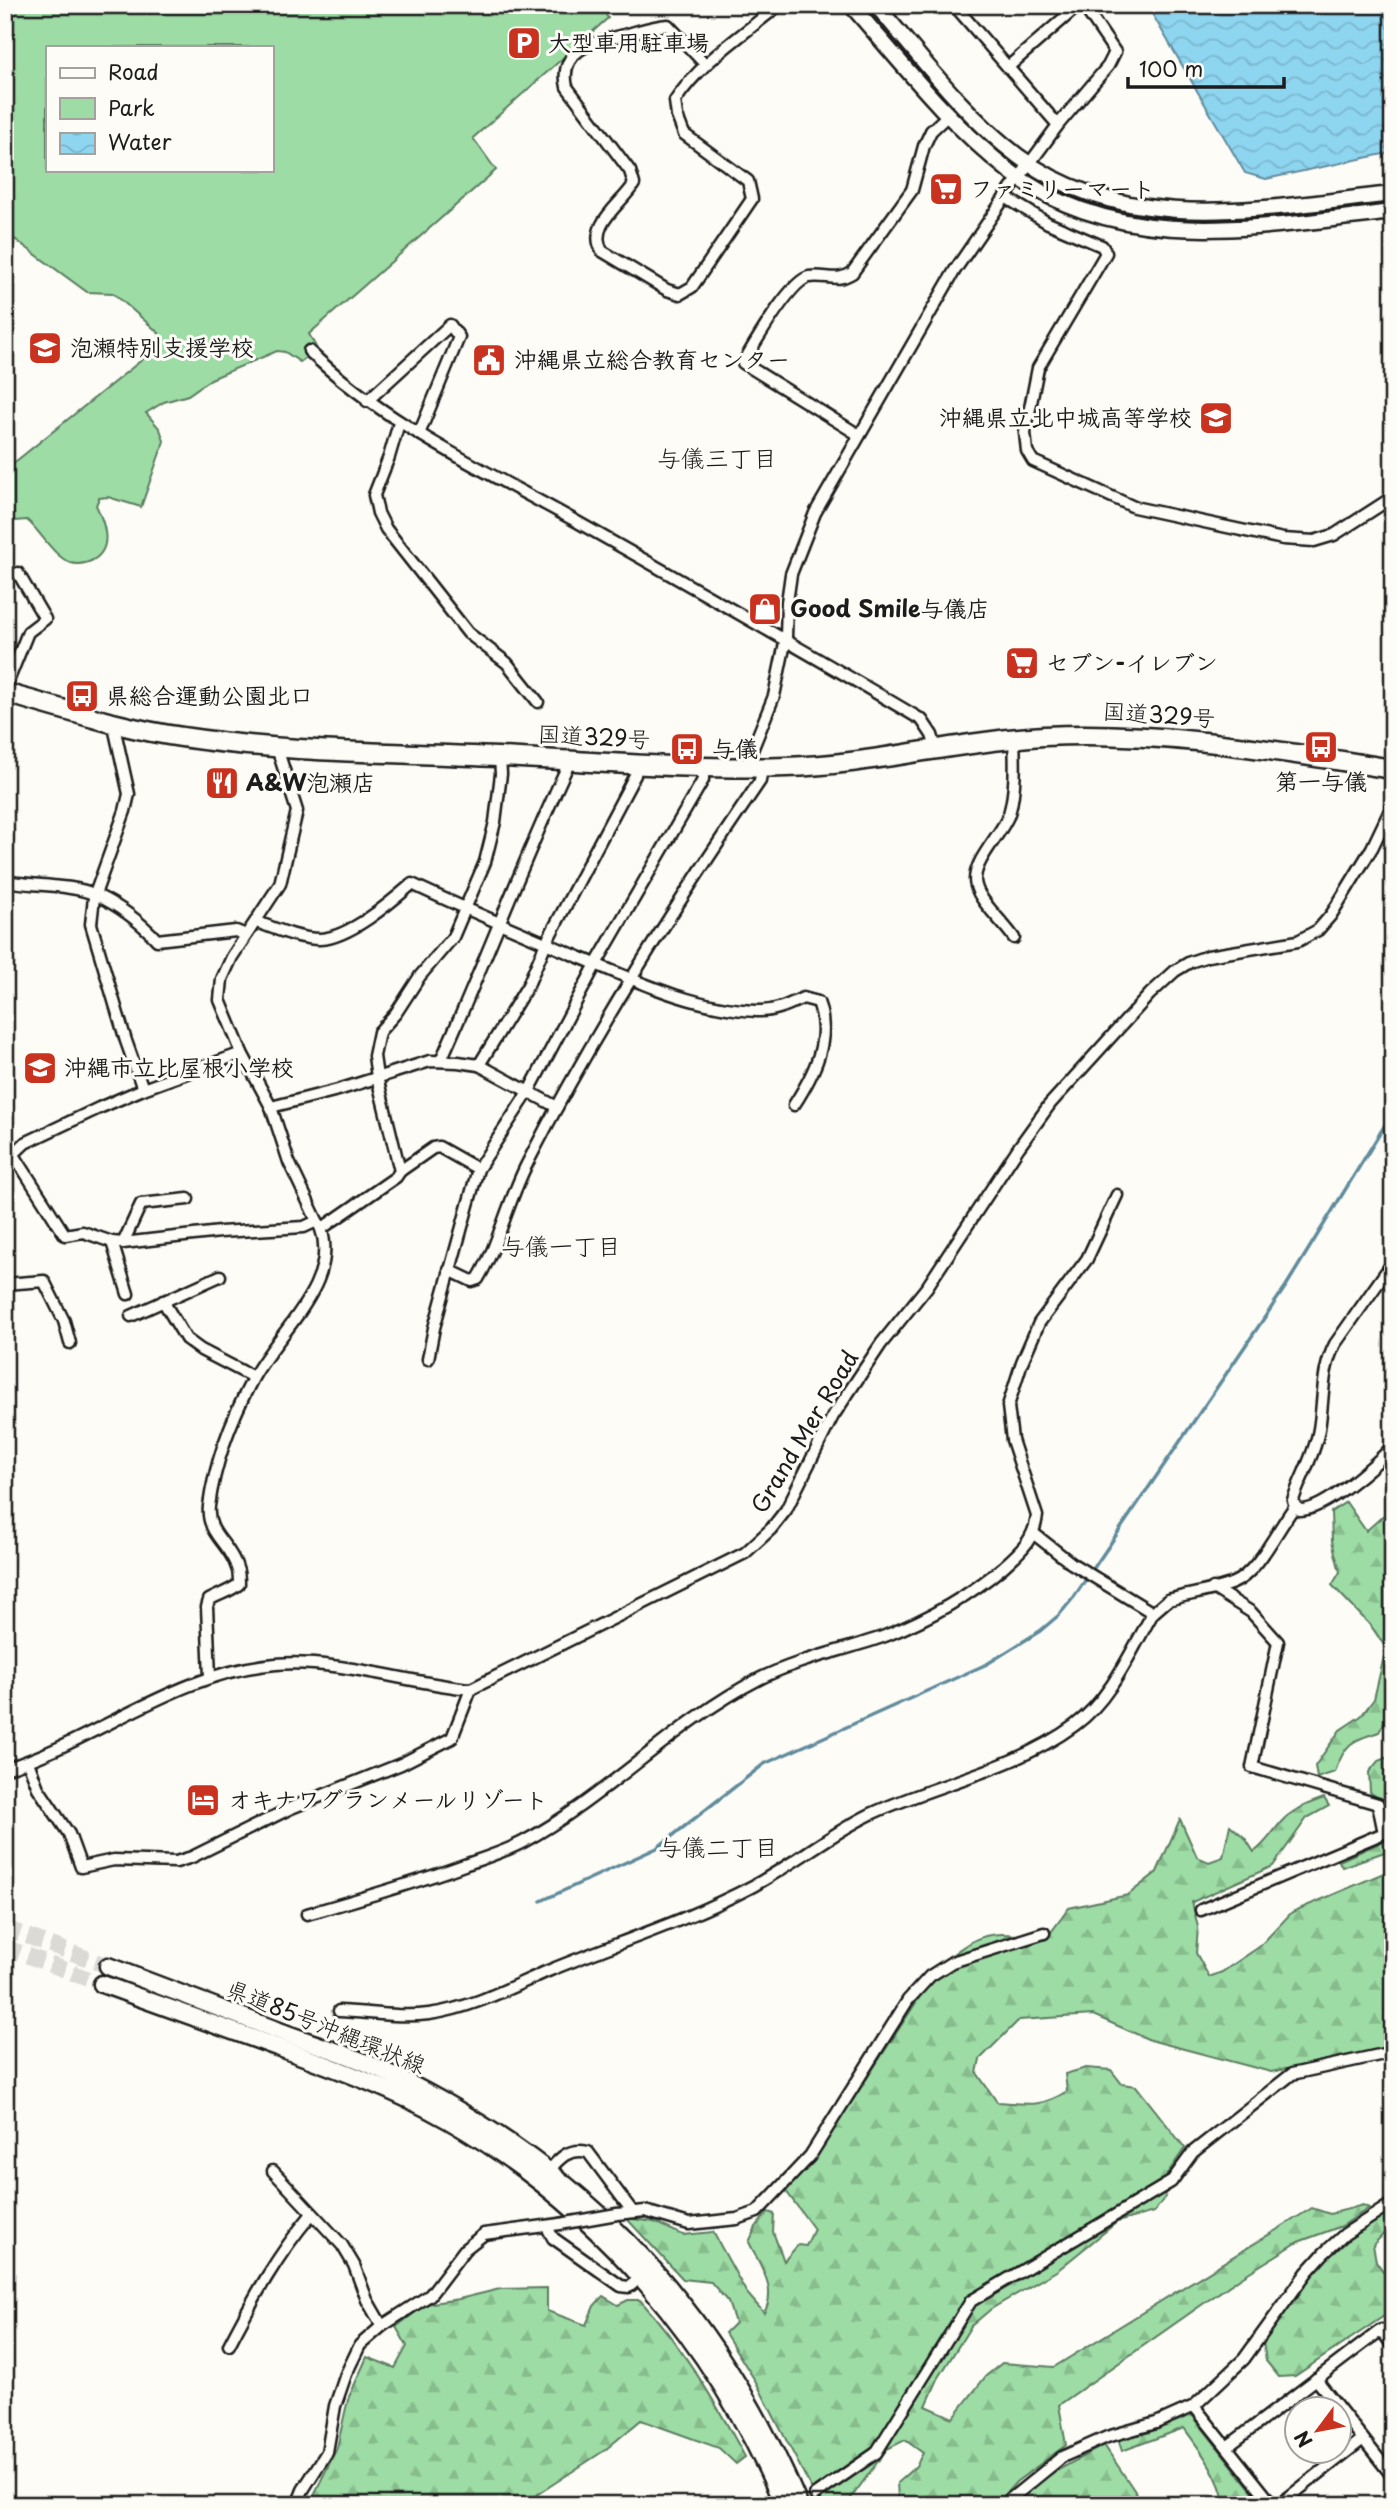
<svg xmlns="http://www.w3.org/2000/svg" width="1398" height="2510" viewBox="0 0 1398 2510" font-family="'Playpen Sans','Klee One',sans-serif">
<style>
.green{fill:#9ddca5;stroke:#5c7c60;stroke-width:2;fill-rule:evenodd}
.forest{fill:url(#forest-firs);stroke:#5c7c60;stroke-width:2}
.water{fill:url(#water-waves);stroke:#608b9b;stroke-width:2}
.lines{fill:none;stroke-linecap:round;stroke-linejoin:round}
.stream{stroke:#608b9b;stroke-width:3.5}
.primary-tunnel{stroke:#dbdad6;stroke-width:16;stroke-dasharray:16 8;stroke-linecap:butt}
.minor-casing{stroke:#1c1c1c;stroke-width:15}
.secondary-casing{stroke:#1c1c1c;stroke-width:19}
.primary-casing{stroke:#1c1c1c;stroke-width:21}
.trunk-casing{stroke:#1c1c1c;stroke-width:23}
.minor{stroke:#fdfcf7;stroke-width:10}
.secondary{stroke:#fdfcf7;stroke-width:14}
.primary{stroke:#fdfcf7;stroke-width:16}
.trunk{stroke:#fdfcf7;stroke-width:18}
.minor-bridge-casing{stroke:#1c1c1c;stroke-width:15;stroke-linecap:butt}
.minor-bridge{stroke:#fdfcf7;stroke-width:10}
.labels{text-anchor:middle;stroke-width:6;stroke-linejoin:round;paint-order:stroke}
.poi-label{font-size:23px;font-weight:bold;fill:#1c1c1c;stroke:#fdfcf7;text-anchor:start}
.street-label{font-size:23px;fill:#1c1c1c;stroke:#fdfcf7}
.neighbourhood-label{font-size:24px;fill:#1c1c1c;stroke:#fdfcf7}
</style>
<defs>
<pattern id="forest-firs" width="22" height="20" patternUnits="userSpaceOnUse" patternTransform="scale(1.75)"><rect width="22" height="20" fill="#9ddca5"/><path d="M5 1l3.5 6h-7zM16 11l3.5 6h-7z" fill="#87bc8d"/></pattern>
<pattern id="water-waves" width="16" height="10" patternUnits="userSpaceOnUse" patternTransform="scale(1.75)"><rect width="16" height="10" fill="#8ed5f0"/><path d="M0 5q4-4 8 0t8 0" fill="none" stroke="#7ab6cd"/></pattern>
</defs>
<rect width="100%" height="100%" fill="#fdfcf7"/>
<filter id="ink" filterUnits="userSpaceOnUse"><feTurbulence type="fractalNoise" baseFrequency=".0143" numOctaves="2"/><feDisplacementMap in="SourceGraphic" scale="14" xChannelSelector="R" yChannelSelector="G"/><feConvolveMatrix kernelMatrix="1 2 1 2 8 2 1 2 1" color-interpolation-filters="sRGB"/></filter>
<g filter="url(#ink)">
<path class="green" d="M5,5H600L608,18L473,138L496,170L309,334L317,349L300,362L285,352L277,351L211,379L188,395L164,402L146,413L160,429L164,441L141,507L108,497L99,498L96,505C104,522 114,548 93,560C87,563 78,565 71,563C53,556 42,533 27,520L14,521L5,526V470L159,346V333L113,293L87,292L9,235L5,237ZM47,47H271V170H47Z"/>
<g class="forest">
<path d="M1346,1502L1366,1531L1393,1507V1707L1379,1732C1351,1741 1345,1743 1335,1772L1317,1778L1315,1766L1340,1730L1361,1716L1374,1699L1386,1648L1371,1626L1332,1585L1340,1572L1332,1541L1331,1512Z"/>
<path d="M1393,1755V1820L1384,1803L1370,1792L1369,1772L1378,1761Z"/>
<path d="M1324,1798L1329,1806L1307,1818L1273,1866L1192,1902L1198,1927L1196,1953L1209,1977L1222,1972L1259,1947L1292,1912L1393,1869V2047L1271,2072L1150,2040L1093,2015L1019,2020L980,2059L977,2073L997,2102C1027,2104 1041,2108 1067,2091L1065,2074L1086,2068L1111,2070L1122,2084L1136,2086L1185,2148L1167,2174L1165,2197L1154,2212L1117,2222L1058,2270L991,2309L971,2326L938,2379L926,2406L953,2418L986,2376L1002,2363L1054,2367L1312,2208L1330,2214L1363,2205L1369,2208L1342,2226L1298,2242L1240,2278L1059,2405L1066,2445L1016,2482L996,2505H893L898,2498L897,2483L916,2466L923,2453L905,2440L887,2449L846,2505H825L819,2503L756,2382L725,2333L735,2323L728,2302L711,2282L683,2279L626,2218L654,2222L683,2235L713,2232L746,2292L764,2313C778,2288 760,2266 749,2242L756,2227L768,2212L774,2214L773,2232L784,2261L798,2245L806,2246L814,2229L786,2191L817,2155L941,1964C983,1927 994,1932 1046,1939L1069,1908L1128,1895L1157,1872L1180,1819L1197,1857L1209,1862L1223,1857L1230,1825L1245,1838L1254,1852C1268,1842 1273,1830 1284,1819C1296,1808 1310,1803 1324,1798Z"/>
<path d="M1393,1837V1849L1342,1867L1339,1861Z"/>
<path d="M1393,2209V2224L1373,2245L1376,2261L1393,2285V2310L1295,2376L1279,2377L1266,2361L1263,2342L1311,2275L1338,2247Z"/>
<path d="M547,2288V2311L586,2325L594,2306L603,2296L618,2305L628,2300H640C683,2347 715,2401 745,2457L736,2464L719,2448L641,2420L605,2450L532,2498V2505H309L337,2448L348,2399L367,2357L395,2368L407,2346L396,2327L426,2304L459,2299L500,2289Z"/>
<path d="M1192,2415L1263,2505H1225C1220,2476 1201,2451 1184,2428L1122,2451L1118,2439L1147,2433Z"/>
<path d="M1104,2445L1144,2505H1016L1036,2482Z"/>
</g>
<path class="water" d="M1147,5H1393V152L1266,179L1245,173Z"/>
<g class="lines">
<path class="stream" d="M541,1901L657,1848L764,1764L987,1664L1040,1631L1059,1615L1074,1597L1286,1286L1393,1112"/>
<g class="primary-tunnel">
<path d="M5,1928L108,1966"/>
<path d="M5,1947L102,1984"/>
</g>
<g class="minor-casing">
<g id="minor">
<path d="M954,5L1058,125"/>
<path d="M706,65L668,25C653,26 639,31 624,35C595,42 558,48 567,87L630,171L634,184C622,204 587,225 602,251L667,290L680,294L692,287L752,199L748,181L684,134L677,116L675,101C700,62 743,35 779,5"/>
<path d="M1008,67L1079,5"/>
<path d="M1005,197L1048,223L1102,246L1106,253L1038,368L1025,433L1027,451L1033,461L1134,507L1283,539L1314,541L1334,535L1393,497"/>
<path d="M309,351C385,424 481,468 572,519C689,585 806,651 922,720L932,735L936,748"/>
<path d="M367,401L450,325L459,337L419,434"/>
<path d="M399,423L389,457L374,495L378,513L386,529L468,633L507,663L538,702"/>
<path d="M859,435L743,363C754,345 790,281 809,277C826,274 836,283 852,273L912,190L924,146L931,131L948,115"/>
<path d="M6,694L9,679L28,632L45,619L18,573"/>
<path d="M113,722L129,794L125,811L94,897L91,924L126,1041L143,1089"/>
<path d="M1014,738C1015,762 1016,790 1009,814C1002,835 969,864 976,886C980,902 1004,923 1014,938"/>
<path d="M750,767V755L774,696L786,638L787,602L791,574L815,513L955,270L1005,197L1058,125L1108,66L1115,52L1083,5"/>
<path d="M5,881C32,886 72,884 96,895C118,905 141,922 157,940L236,931L246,935"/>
<path d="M257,922C276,929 299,939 320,939C349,938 390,903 412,884C465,909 520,932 574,955C632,979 693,1009 757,1011C774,1012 788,1005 803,998L818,1002C832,1039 814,1074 794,1105"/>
<path d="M441,1060C486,961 523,859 570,761"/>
<path d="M479,1065L528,985L546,943L635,775L637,763"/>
<path d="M271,1107L338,1090L430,1061L458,1062L479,1065L557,1107"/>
<path d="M5,1152L16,1158L65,1235L83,1232L112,1242L123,1243L220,1232L304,1227L317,1221"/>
<path d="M5,1162L25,1143L99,1108L143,1089L242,1053"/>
<path d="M400,1171L433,1148L439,1147L478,1169"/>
<path d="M321,1229L396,1177L400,1171L377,1077L374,1056L379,1032L396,1013L420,976L453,937L485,862L495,822L501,774L500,757"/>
<path d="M112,1242L128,1294"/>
<path d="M123,1243L141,1204L188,1199"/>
<path d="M449,1270L472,1281L478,1279C500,1242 508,1200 528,1162C596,1029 676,904 760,781L762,767"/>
<path d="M5,1284L44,1281L64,1321L70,1343"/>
<path d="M163,1301L186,1339L201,1350L253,1377"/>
<path d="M131,1316L220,1276"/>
<path d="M428,1359L434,1328L478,1169L529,1091L596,964L703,780V766"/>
<path d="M1295,1506L1300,1510C1324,1511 1376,1464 1393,1446"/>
<path d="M1033,1533L1071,1563L1153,1613"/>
<path d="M210,1677L207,1607L209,1600C219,1594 231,1591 239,1584C239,1579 239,1572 237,1568C230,1543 206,1535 209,1506C215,1461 231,1420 252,1380C275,1335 340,1284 321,1229L289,1162L271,1107L242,1053L220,1000L222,979L232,957L280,884L297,811L277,748"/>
<path d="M28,1762L38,1788L69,1834L81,1867L114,1860L176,1862L192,1857L291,1808L401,1764L452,1738L471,1689"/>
<path d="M5,1769C97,1740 177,1672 276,1664C338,1659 408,1683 471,1689L745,1553L771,1529L786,1510L833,1416L881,1344L927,1287L1019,1147L1050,1104L1150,994L1175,971L1190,962L1208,956L1298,941L1318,930L1331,915L1372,848L1393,804"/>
<path d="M1201,1910L1384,1833L1378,1804L1252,1767L1278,1642L1251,1612L1213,1588"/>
<path d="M307,1914C360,1899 412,1884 464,1865C484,1858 504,1852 523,1842C607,1797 673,1723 759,1679C799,1659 843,1651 885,1636C928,1619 968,1597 1003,1567C1021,1551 1034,1540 1037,1516L1012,1440L1008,1406L1022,1362L1039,1323L1087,1259L1117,1195"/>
<path d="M339,2011C368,2012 400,2018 429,2014C472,2008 509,1988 548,1971C616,1943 687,1921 753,1886C794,1864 830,1834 871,1814C938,1783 1014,1770 1075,1725C1111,1699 1131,1651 1153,1613L1168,1600C1188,1594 1214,1591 1233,1583C1258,1573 1278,1528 1295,1506L1293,1500C1301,1476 1315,1454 1319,1429C1324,1399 1321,1371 1335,1344L1393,1262"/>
<path d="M273,2171L342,2245L354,2265L367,2300L382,2326"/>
<path d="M549,2171C560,2157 569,2148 588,2152L632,2211"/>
<path d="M617,2214L645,2211L689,2224L737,2219L757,2212L810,2156L908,2000L930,1976L952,1962L1044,1933"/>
<path d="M547,2227L553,2238L621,2286L629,2287L641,2277"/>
<path d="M229,2345C253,2299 277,2255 311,2215"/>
<path d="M1316,2379L1393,2477"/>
<path d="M1194,2406L1273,2505"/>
<path d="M1227,2447L1381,2330L1393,2346"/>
<path d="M815,2495L876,2453L971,2301L1171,2182L1193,2152L1292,2074L1393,2052"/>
<path d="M297,2505L303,2490L327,2452L335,2406L346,2374L360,2345L382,2326L430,2295L465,2249L484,2234L560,2224"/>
<path d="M1003,2505L1062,2457L1107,2437L1156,2423L1194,2406L1244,2359L1307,2272L1324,2253L1345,2234L1393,2203"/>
<path d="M1279,2505L1363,2439"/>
</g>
</g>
<g class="secondary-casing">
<g id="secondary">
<path d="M851,5C901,62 948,123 1008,170C1120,257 1264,226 1393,212"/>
<path d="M876,5C921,57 963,114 1018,156C1127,238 1267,207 1393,194"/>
</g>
</g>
<g class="primary-casing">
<g id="primary">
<path d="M108,1966C166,1988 224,2010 282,2032C311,2043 342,2052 371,2065C573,2157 713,2300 799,2505"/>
<path d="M102,1984C161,2005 219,2026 277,2047C335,2068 394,2089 448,2120C600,2207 716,2344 783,2505"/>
</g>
</g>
<g class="trunk-casing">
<path id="trunk" d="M5,693C64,709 123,729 182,737C287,753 393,752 498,757C594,761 690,770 786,767C872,765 957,741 1044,736C1161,730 1277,751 1393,769"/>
</g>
<use href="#minor" class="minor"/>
<use href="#secondary" class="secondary"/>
<use href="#primary" class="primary"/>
<use href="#trunk" class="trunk"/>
<g class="minor-bridge-casing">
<path id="minor-bridge" d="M560,2224L617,2214"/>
</g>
<use href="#minor-bridge" class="minor-bridge"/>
</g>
</g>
<defs>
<g id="parking-square" transform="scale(1.75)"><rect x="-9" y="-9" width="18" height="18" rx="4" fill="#c8321e" stroke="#fdfcf7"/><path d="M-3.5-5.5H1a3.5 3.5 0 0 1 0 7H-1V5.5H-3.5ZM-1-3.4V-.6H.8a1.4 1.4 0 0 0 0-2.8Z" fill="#fff"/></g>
<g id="supermarket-square" transform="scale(1.75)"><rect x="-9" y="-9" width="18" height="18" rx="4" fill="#c8321e" stroke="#fdfcf7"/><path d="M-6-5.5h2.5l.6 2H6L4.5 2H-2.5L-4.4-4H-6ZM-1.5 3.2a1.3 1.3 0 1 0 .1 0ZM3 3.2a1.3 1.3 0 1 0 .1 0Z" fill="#fff"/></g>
<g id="school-square" transform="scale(1.75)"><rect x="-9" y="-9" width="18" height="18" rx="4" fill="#c8321e" stroke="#fdfcf7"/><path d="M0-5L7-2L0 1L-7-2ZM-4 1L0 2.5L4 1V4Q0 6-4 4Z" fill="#fff"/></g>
<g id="civic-square" transform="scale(1.75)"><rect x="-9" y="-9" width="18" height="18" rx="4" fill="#c8321e" stroke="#fdfcf7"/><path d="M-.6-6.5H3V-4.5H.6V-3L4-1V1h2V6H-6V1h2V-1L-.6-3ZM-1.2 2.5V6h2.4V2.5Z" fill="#fff"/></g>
<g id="shop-square" transform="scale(1.75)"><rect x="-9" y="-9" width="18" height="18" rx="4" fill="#c8321e" stroke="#fdfcf7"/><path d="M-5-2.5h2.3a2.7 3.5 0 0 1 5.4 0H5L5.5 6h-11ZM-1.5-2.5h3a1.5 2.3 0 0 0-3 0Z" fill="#fff"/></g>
<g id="bus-square" transform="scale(1.75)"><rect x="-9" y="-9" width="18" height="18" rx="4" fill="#c8321e" stroke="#fdfcf7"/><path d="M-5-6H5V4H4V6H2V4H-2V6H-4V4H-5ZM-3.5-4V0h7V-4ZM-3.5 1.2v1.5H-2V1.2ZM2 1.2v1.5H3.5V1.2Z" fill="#fff"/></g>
<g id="restaurant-square" transform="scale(1.75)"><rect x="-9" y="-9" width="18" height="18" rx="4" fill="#c8321e" stroke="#fdfcf7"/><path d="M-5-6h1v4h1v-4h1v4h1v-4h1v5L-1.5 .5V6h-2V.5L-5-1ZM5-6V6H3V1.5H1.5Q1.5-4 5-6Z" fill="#fff"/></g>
<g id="hotel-square" transform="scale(1.75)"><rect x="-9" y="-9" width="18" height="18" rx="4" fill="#c8321e" stroke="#fdfcf7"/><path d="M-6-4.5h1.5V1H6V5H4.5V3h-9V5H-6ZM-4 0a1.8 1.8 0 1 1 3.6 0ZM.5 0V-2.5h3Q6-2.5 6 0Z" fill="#fff"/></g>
</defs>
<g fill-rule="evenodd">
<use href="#parking-square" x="524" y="43"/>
<use href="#supermarket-square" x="946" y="189"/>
<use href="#school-square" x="45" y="348"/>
<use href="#civic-square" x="489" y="360"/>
<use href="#school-square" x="1216" y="418"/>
<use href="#shop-square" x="765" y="609"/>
<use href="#supermarket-square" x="1022" y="663"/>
<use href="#bus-square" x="82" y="696"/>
<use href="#bus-square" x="1321" y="747"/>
<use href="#bus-square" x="687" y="749"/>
<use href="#restaurant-square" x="222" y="783"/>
<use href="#school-square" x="40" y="1068"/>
<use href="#hotel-square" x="203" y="1800"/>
</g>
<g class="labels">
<g class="poi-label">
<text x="548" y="51">大型車用駐車場</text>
<text x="970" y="197">ファミリーマート</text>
<text x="70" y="356">泡瀬特別支援学校</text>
<text x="514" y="368">沖縄県立総合教育センター</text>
<text x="1192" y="426" text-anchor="end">沖縄県立北中城高等学校</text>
<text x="790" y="617">Good Smile与儀店</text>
<text x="1046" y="671">セブン-イレブン</text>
<text x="106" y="704">県総合運動公園北口</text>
<text x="712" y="757">与儀</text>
<text x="1321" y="790" text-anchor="middle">第一与儀</text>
<text x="246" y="791">A&amp;W泡瀬店</text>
<text x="64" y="1076">沖縄市立比屋根小学校</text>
<text x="228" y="1808">オキナワグランメールリゾート</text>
</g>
<g class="street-label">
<text transform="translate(1159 715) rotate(4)" y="8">国道329号</text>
<text transform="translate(594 737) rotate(3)" y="8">国道329号</text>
<text transform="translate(805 1432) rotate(-59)" y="8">Grand Mer Road</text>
<text transform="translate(326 2027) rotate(22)" y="8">県道85号沖縄環状線</text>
</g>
<g class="neighbourhood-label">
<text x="717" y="467">与儀三丁目</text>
<text x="561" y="1255">与儀一丁目</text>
<text x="718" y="1856">与儀二丁目</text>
</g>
</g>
<rect width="1398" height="2510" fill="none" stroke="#fdfcf7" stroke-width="28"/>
<rect x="14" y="14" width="1370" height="2482" fill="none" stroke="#1c1c1c" stroke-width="2.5" filter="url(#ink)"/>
<rect x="46" y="46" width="228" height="126" fill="#fdfcf7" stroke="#a3a29f" stroke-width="2"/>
<rect x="60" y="68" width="35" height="10" fill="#fdfcf7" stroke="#a3a29f" stroke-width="2"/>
<text x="108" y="80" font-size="21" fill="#1c1c1c">Road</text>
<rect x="60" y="98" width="35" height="21" fill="#9ddca5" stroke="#a3a29f" stroke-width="2"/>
<text x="108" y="116" font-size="21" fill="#1c1c1c">Park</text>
<rect x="60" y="133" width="35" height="21" fill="url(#water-waves)" stroke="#a3a29f" stroke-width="2"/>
<text x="108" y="150" font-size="21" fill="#1c1c1c">Water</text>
<g transform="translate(1318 2430) rotate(238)"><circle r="33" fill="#fdfcf7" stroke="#a3a29f" stroke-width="2"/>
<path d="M0-5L12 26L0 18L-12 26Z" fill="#c8321e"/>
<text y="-10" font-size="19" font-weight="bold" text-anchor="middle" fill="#1c1c1c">N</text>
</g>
<path d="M1128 77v10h156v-10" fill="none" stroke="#1c1c1c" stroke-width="3.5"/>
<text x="1139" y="77" font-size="21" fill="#1c1c1c" stroke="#fdfcf7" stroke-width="5" paint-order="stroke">100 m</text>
</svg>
